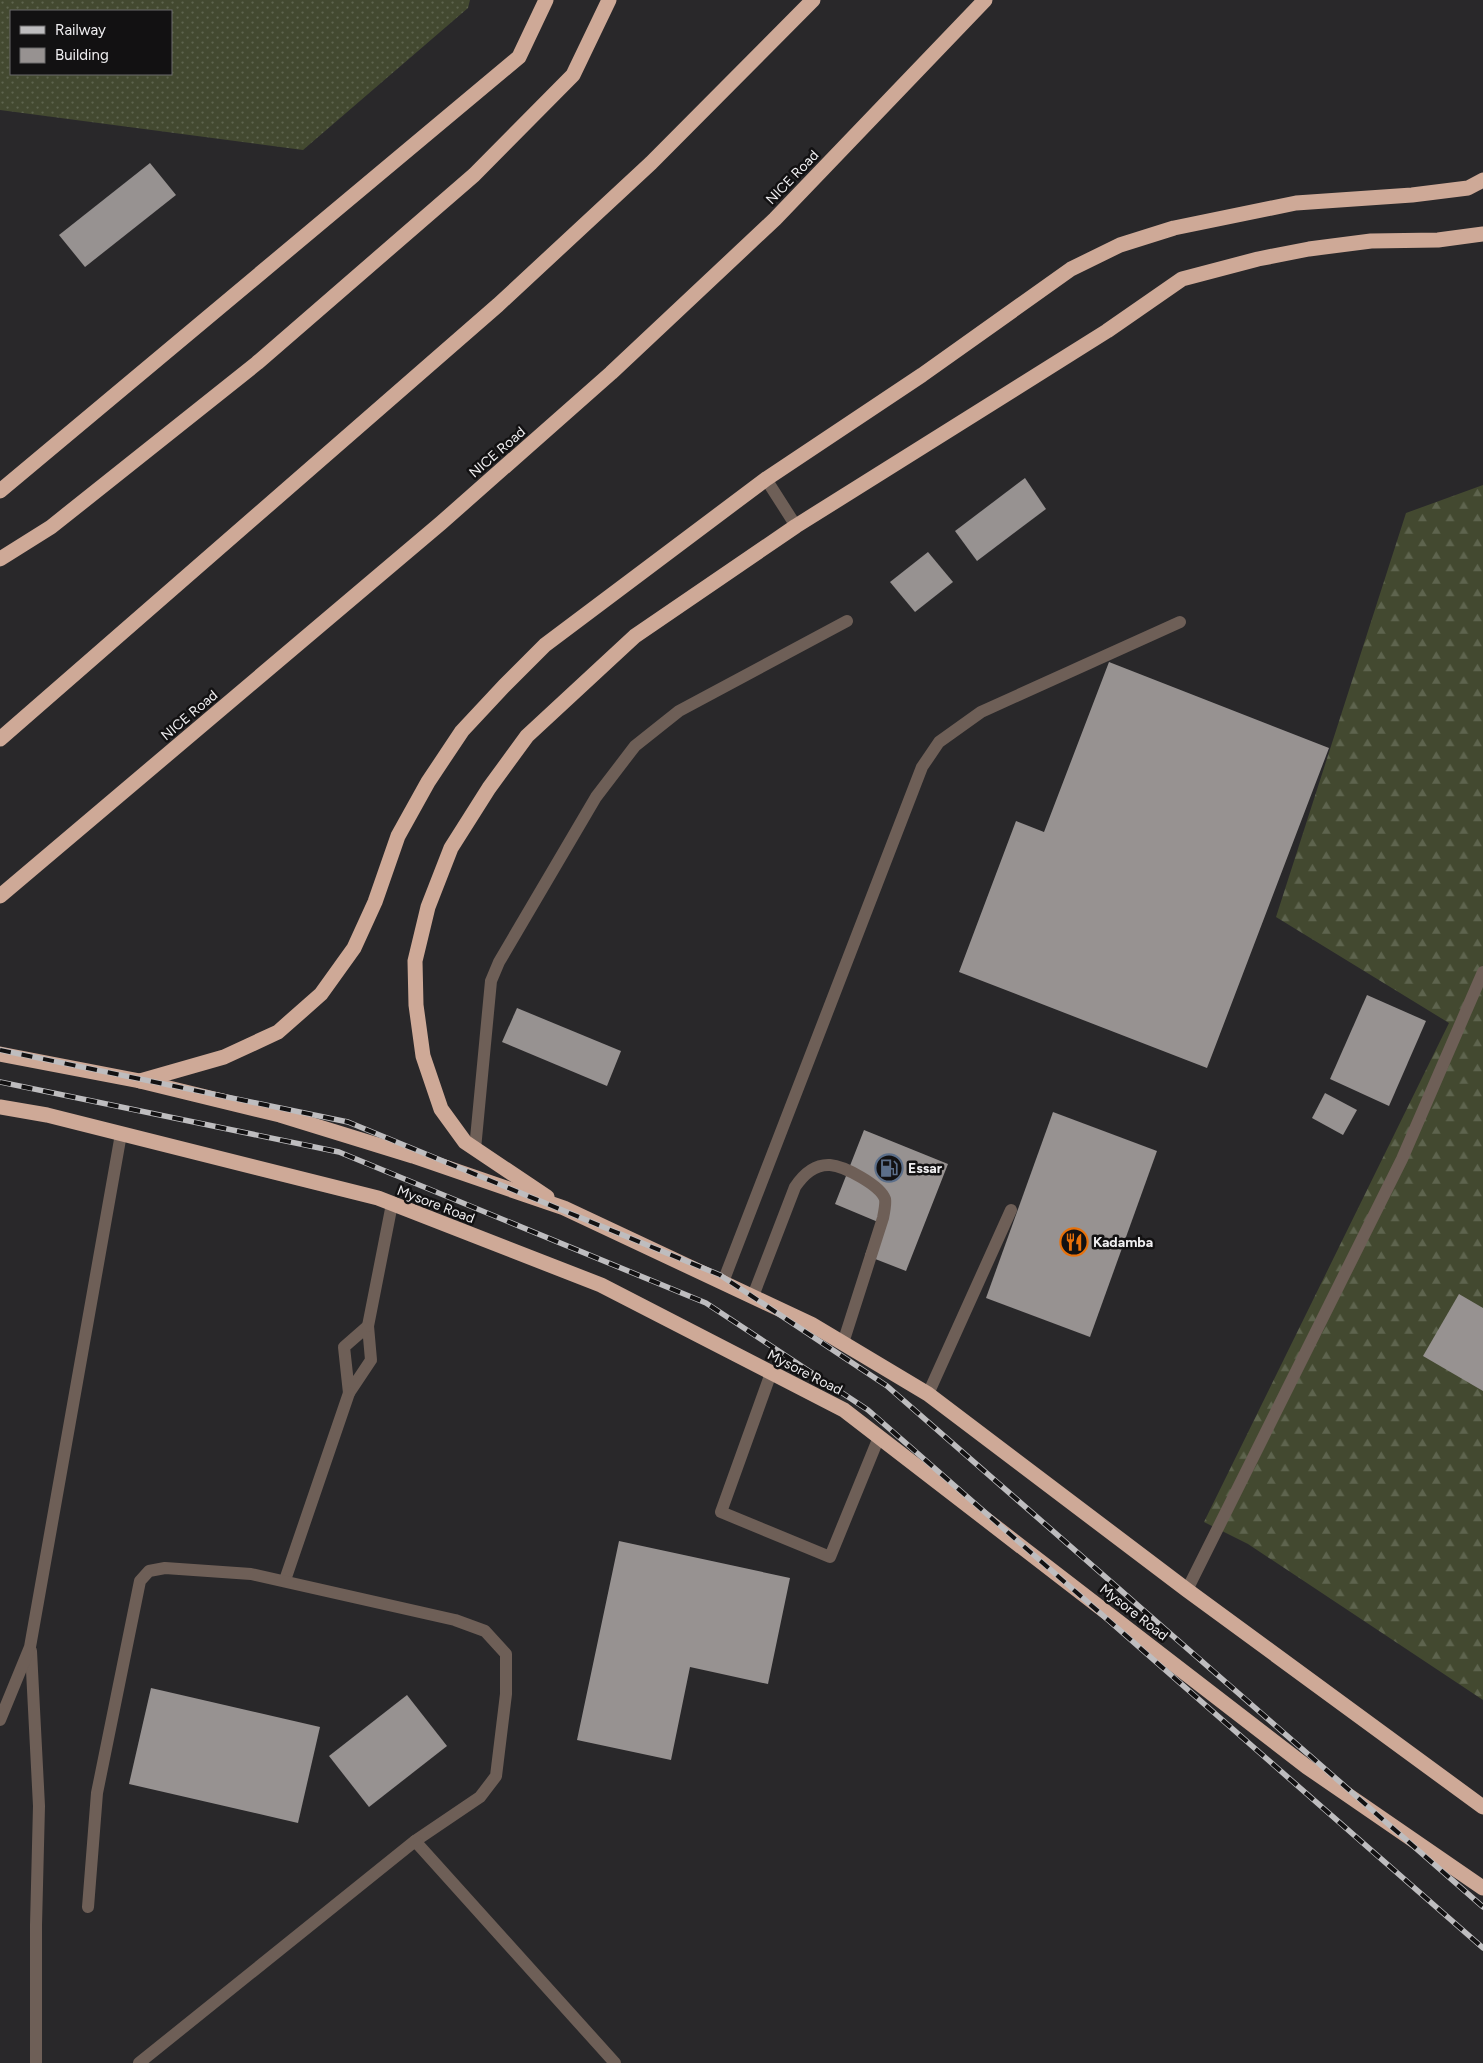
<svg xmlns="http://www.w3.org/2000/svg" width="1483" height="2063" viewBox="0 0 1483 2063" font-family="Figtree,sans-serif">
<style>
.grass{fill:url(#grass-dots);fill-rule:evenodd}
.forest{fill:url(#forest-firs)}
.building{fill:#979291}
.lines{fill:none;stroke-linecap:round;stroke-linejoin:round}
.service{stroke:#6e5f57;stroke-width:12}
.motorway{stroke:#cea997;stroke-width:15}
.rail-casing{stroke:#bebdbf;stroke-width:5.5}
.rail{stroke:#121112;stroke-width:4;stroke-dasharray:11;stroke-linecap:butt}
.labels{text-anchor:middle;stroke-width:5;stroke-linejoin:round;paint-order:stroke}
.street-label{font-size:14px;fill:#f0eff1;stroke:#121112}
.poi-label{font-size:14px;font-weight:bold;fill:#f0eff1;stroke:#121112;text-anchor:start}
</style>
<defs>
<pattern id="grass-dots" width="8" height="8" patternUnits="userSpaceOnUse" patternTransform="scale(1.25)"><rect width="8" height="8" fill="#434930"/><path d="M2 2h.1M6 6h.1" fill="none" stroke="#5e644e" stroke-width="1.8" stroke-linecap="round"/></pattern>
<pattern id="forest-firs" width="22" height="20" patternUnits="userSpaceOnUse" patternTransform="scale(1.25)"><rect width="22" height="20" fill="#434930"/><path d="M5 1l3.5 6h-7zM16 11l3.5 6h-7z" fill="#5e644e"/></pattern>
</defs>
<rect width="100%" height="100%" fill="#29282a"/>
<path class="grass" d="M0,0H470L468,8L303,150L0,110ZM11,11H171V74H11Z"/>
<path class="forest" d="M1483,485V1700L1248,1544L1204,1522L1449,1023L1276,917L1406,513Z"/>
<g class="building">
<path d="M150,163L176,195L85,267L59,235Z"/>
<path d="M1025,478L1046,509L977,561L955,531Z"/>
<path d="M928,552L953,582L915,612L890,582Z"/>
<path d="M1109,662L1329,748L1207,1068L959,972L1016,821L1044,832Z"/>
<path d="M1367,995L1426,1021L1389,1106L1330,1079Z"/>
<path d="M517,1008L621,1051L607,1086L502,1042Z"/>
<path d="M1325,1093L1357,1110L1343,1135L1312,1118Z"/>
<path d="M1053,1112L1157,1151L1090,1337L986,1298Z"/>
<path d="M864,1130L948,1164L906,1271L865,1255L878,1222L835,1204Z"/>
<path d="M1459,1294L1483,1308V1391L1423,1356Z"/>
<path d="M619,1541L790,1578L768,1684L690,1667L671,1760L577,1740Z"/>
<path d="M151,1688L320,1727L298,1823L129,1784Z"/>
<path d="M407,1695L447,1746L369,1807L329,1756Z"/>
</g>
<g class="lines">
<g class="service">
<path d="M766,479L796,526"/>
<path d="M475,1149L491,981L499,962L596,797L635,746L679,711L847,621"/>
<path d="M723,1282L922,767L939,742L981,712L1180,622"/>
<path d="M753,1296L795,1187C803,1175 814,1164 830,1165C844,1166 880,1185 885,1199C886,1204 884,1213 883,1218L843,1343"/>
<path d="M368,1326L371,1360L349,1393L344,1347Z"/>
<path d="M368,1326L392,1204"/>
<path d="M771,1373L721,1512L830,1557L879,1437"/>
<path d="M928,1394L1011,1210"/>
<path d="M285,1580L349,1393"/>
<path d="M1187,1590L1402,1159L1483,972"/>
<path d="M31,1651L39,1806L36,1925V2063"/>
<path d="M0,1720L30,1647L121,1134"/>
<path d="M88,1907L97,1793L140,1581L149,1571L165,1568L251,1574L455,1620L485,1631L506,1654V1694L496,1776L480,1797L415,1841"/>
<path d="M139,2063L415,1841L615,2063"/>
</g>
<g class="motorway">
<path d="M0,491L519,57L546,0"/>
<path d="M0,559L51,527L257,363L474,175L573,75L609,0"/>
<path d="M0,739L498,305L651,163L813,0"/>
<path d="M0,896L441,523L611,373L775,219L985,0"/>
<path d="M0,1054L140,1081L280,1115L413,1156L564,1208L811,1324L928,1394L1187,1590L1483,1807"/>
<path d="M140,1081L224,1057L278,1032L321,994L354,948L375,902L398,836L428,782L462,731L504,686L545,645L766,479L922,375L1071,269L1120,245L1174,228L1296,203L1412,195L1468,188L1483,180"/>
<path d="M0,1107L47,1115L378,1198L601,1285L844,1410L1307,1767L1483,1888"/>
<path d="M547,1197L465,1142L441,1109L423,1056L416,1005L415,961L428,907L451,848L489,788L527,736L635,636L796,526L1107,331L1182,279L1258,259L1309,249L1371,241L1438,240L1483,234"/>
</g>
<g class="rail-casing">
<g id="rail">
<path d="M0,1050L348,1122L720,1275L887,1386L1483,1907"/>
<path d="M0,1082L339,1152L706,1303L868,1410L1483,1948"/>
</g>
</g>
<use href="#rail" class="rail"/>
</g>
<defs>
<g id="fuel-ring" transform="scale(1.4375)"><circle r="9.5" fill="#121112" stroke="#5c6f8a" stroke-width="1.5"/><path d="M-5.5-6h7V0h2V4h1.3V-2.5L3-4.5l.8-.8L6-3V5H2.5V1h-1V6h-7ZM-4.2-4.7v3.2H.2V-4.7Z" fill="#5c6f8a"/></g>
<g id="restaurant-ring" transform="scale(1.4375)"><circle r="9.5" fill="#121112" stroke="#e8710a" stroke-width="1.5"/><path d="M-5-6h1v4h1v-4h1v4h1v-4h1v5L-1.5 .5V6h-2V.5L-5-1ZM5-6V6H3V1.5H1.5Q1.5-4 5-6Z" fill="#e8710a"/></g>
</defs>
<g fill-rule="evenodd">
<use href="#fuel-ring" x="889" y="1168"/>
<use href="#restaurant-ring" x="1074" y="1242"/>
</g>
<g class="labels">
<g class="street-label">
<text transform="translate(792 177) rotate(-46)" y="5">NICE Road</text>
<text transform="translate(497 452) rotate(-41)" y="5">NICE Road</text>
<text transform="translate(189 715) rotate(-40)" y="5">NICE Road</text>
<text transform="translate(436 1204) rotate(21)" y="5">Mysore Road</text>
<text transform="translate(805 1372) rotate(27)" y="5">Mysore Road</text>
<text transform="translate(1134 1612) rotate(38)" y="5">Mysore Road</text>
</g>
<g class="poi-label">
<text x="908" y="1173">Essar</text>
<text x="1093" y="1247">Kadamba</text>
</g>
</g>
<rect x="10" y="10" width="162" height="65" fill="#121112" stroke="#6b6a6b"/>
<rect x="20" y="26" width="25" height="8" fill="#bebdbf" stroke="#6b6a6b"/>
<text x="55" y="35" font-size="15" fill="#f0eff1">Railway</text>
<rect x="20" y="48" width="25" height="15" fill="#979291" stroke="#6b6a6b"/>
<text x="55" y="60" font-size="15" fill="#f0eff1">Building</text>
</svg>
